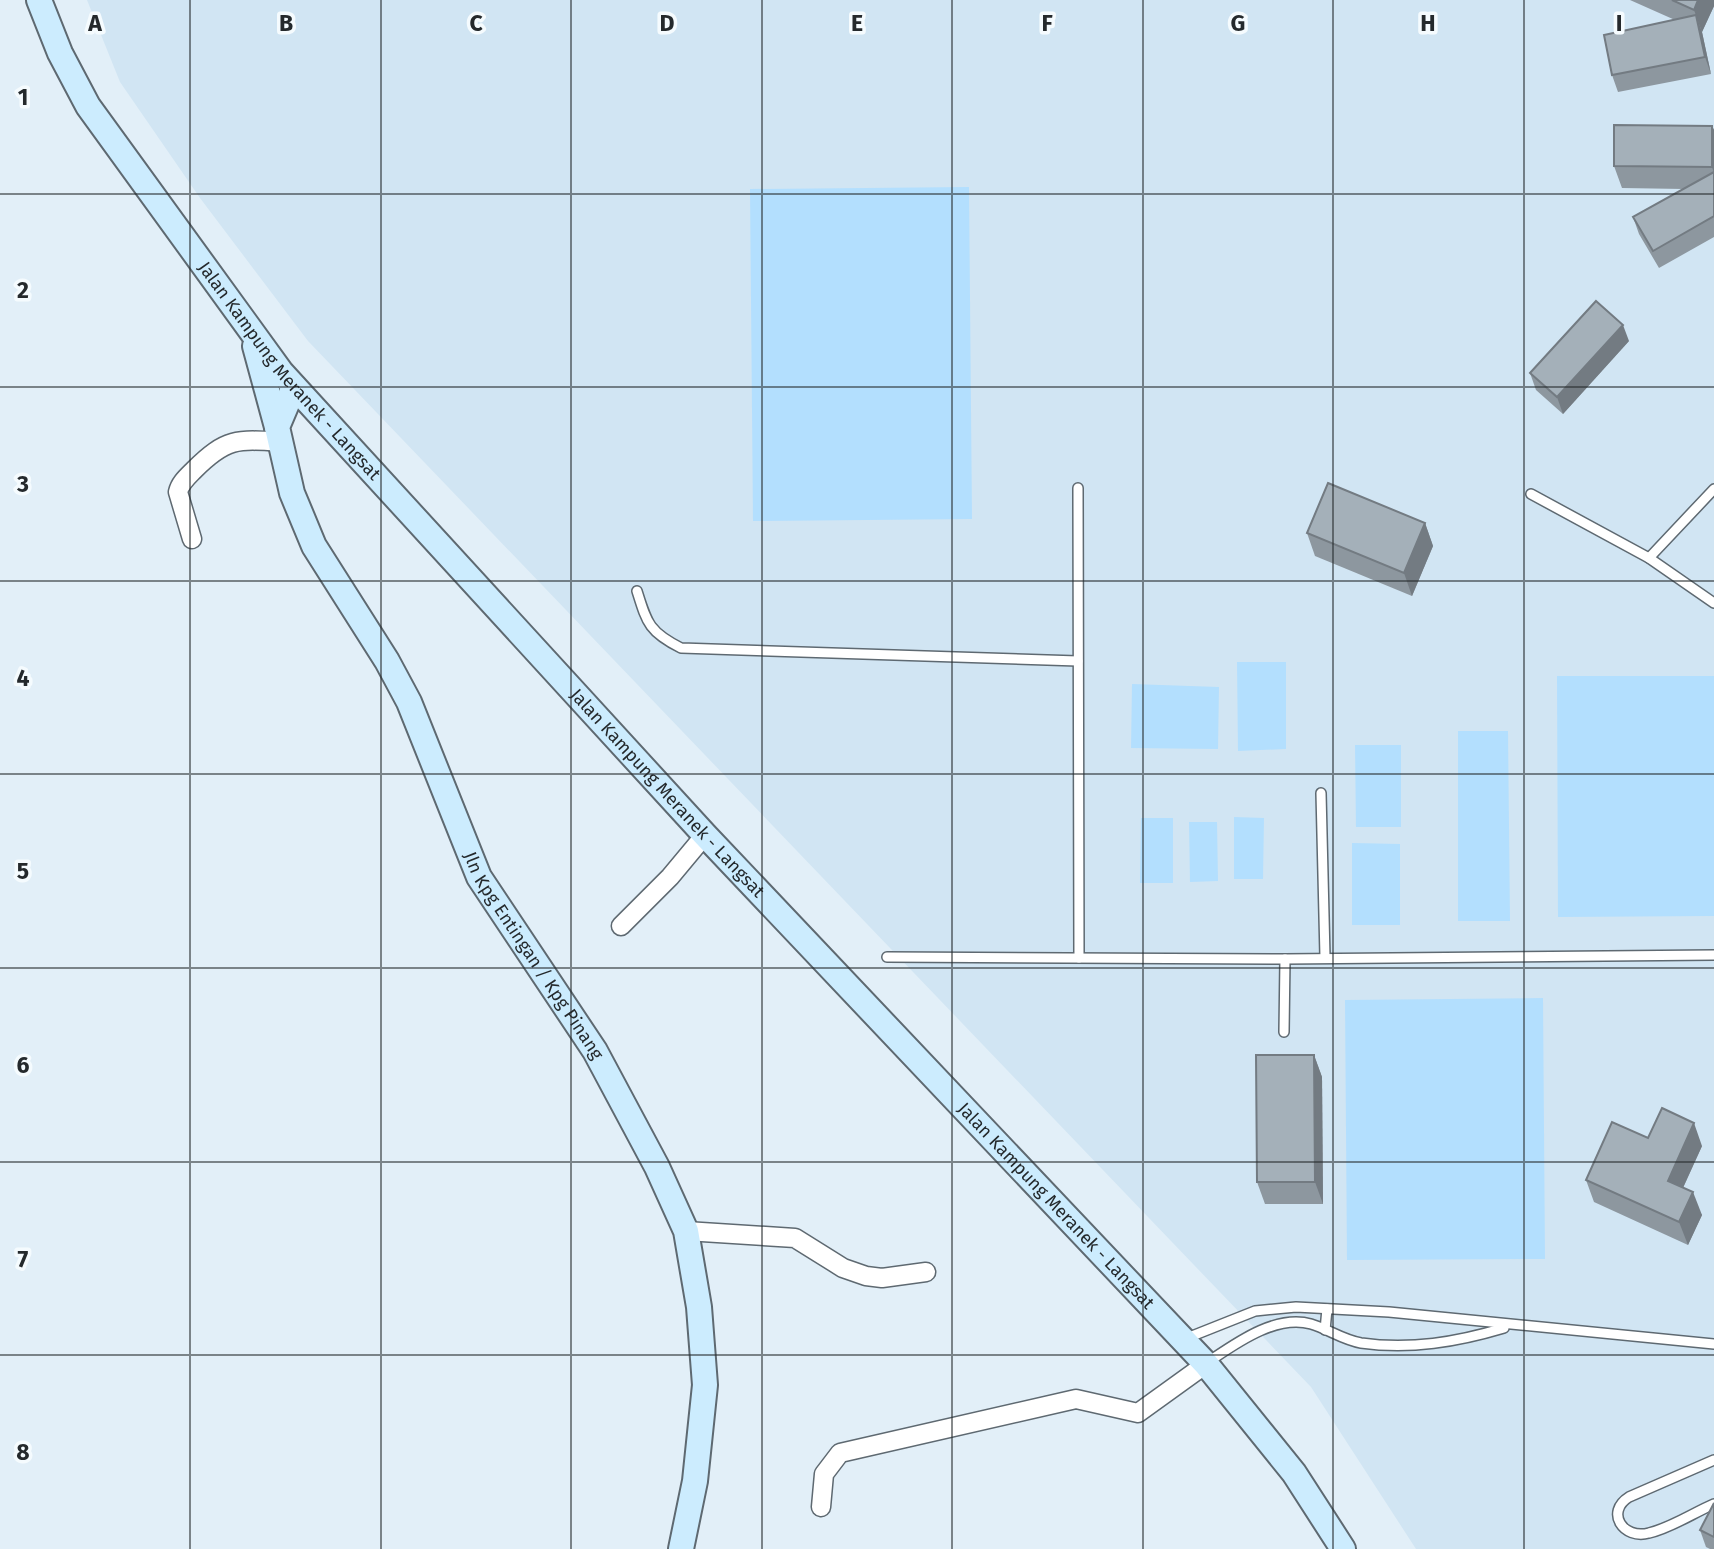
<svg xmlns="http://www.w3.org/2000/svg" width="1714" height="1549" viewBox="0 0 1714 1549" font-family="'Fira Sans',sans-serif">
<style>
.built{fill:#d1e5f3}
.green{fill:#b3dffe}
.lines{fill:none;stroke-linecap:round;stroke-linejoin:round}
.service-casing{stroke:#5e6971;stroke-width:12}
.minor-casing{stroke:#5e6971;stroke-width:21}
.secondary-casing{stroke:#5e6971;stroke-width:28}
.service{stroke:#fff;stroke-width:9}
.minor{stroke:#fff;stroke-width:18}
.secondary{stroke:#ccecfe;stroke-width:24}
.wall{fill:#8d979f}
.shaded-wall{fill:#737b82}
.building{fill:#a4b0b9;stroke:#737b82;stroke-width:2}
.grid{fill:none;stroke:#24292c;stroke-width:2;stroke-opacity:0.55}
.labels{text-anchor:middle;stroke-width:7;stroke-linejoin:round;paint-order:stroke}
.street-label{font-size:18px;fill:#24292c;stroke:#f5fbfe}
.grid-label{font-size:23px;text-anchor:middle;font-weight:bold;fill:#24292c;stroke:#f5fbfe;stroke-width:7;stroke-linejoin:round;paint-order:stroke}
</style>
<rect width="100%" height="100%" fill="#e2eff8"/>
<path class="built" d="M87,0H1714V1549H1416L1311,1387L308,341L200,198L120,82Z"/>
<g class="green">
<path d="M969,187L972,519L753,521L750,189Z"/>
<path d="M1237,662H1286V749L1238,751Z"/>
<path d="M1557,676H1714V916L1558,917Z"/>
<path d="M1132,684L1219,687L1218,749L1131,748Z"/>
<path d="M1458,731H1508L1510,921H1458Z"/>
<path d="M1355,745H1401V827H1356Z"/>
<path d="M1234,817L1264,818L1263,879H1234Z"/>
<path d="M1141,818H1173V883H1140Z"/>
<path d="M1189,822H1217L1218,881L1190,882Z"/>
<path d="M1352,843L1400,844V925H1352Z"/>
<path d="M1543,998L1545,1259L1347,1260L1345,1000Z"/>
</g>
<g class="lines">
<g class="service-casing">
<g id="service">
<path d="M1078,488L1079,958"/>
<path d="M1531,494L1649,558L1714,603"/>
<path d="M1649,558L1714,489"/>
<path d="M637,591C647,623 649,632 681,648L1078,661"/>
<path d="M1321,793L1325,957"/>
<path d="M887,957L1285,959L1714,955"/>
<path d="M1284,1032L1285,959"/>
<path d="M1325,1330L1327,1309"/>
<path d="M1187,1338L1255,1311L1296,1307L1389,1312L1714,1344"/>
<path d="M1208,1362C1235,1344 1275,1314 1311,1324C1328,1329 1343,1340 1361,1343C1410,1350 1457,1342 1504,1328"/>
<path d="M1714,1460L1629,1497C1605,1512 1623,1540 1649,1533C1671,1528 1693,1513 1714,1504"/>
</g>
</g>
<g class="minor-casing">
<g id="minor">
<path d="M192,539L178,492C180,483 187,477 194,470C226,438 237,439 281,442"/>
<path d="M621,926L670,877L705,835"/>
<path d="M686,1231L795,1238L843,1268L866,1276L882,1278L926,1272"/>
<path d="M821,1507L824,1474L840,1453L1076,1399L1138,1413L1206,1364"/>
</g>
</g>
<g class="secondary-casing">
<g id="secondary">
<path id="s1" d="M39,0L60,53L88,106L281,372L705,835L1206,1364L1294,1473L1343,1549"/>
<path d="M255,346L277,427"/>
<path id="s2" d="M294,387L277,427L292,493L314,546L387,661L409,702L479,877L595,1051L657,1167L686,1231L699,1307L705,1385L695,1481L681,1549"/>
</g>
</g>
<use href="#service" class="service"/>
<use href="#minor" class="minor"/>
<use href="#secondary" class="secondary"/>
</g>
<g class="wall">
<path d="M1630,0H1714V6L1702,32L1711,74L1618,92L1612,75L1675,20Z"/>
<path d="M1712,126L1714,130V237L1659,268L1639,234L1633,217L1684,189L1622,188L1614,166Z"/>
<path d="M1629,341L1563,414L1536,390L1530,373Z"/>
<path d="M1425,523L1433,546L1412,596L1315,556L1307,533Z"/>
<path d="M1314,1055L1322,1077L1323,1204H1265L1257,1182Z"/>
<path d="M1648,1138L1702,1146L1683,1188L1702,1215L1688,1245L1594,1202L1586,1180Z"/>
<path d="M1714,1503V1549H1710L1706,1547L1700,1530Z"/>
</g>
<g class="shaded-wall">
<path d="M1698,0H1714V6L1702,32L1694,10Z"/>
<path d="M1696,15L1702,32L1711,74L1705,57Z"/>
<path d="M1712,126L1714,130V173L1712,167Z"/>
<path d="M1623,325L1629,341L1563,414L1557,397Z"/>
<path d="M1425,523L1433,546L1412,596L1404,573Z"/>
<path d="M1314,1055L1322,1077L1323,1204L1315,1182Z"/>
<path d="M1694,1123L1702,1146L1676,1203L1668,1181Z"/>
<path d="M1693,1192L1702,1215L1688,1245L1679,1222Z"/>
</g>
<g class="building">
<path d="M1672,0H1698L1694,10Z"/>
<path d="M1696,15L1705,57L1612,75L1604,35Z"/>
<path d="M1614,125L1712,126V167L1614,166Z"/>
<path d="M1714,172V216L1653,251L1633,217Z"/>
<path d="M1596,301L1623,325L1557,397L1530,373Z"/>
<path d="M1328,483L1425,523L1404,573L1307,533Z"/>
<path d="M1256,1055H1314L1315,1182H1257Z"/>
<path d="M1662,1108L1694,1123L1668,1181L1693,1192L1679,1222L1586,1180L1612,1122L1648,1138Z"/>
<path d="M1714,1503V1537L1700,1530Z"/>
</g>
<path class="grid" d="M190,0V1549M381,0V1549M571,0V1549M762,0V1549M952,0V1549M1143,0V1549M1333,0V1549M1524,0V1549M0,194H1714M0,387H1714M0,581H1714M0,774H1714M0,968H1714M0,1162H1714M0,1355H1714"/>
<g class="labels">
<g class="street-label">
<text dy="6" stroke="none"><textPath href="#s1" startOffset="450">Jalan Kampung Meranek - Langsat</textPath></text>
<text dy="6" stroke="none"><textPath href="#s1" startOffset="1017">Jalan Kampung Meranek - Langsat</textPath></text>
<text dy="6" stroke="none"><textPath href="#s2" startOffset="635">Jln Kpg Entingan / Kpg Pinang</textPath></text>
<text dy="6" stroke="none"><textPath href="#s1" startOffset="1584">Jalan Kampung Meranek - Langsat</textPath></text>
</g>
</g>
<g class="grid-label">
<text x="95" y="31">A</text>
<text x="286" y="31">B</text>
<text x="476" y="31">C</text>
<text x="667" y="31">D</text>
<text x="857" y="31">E</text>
<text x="1047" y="31">F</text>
<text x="1238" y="31">G</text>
<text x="1428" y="31">H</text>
<text x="1619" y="31">I</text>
<text x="23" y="105">1</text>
<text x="23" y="298">2</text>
<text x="23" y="492">3</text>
<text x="23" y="686">4</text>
<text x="23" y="879">5</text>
<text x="23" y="1073">6</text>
<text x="23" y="1267">7</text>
<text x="23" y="1460">8</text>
</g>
</svg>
